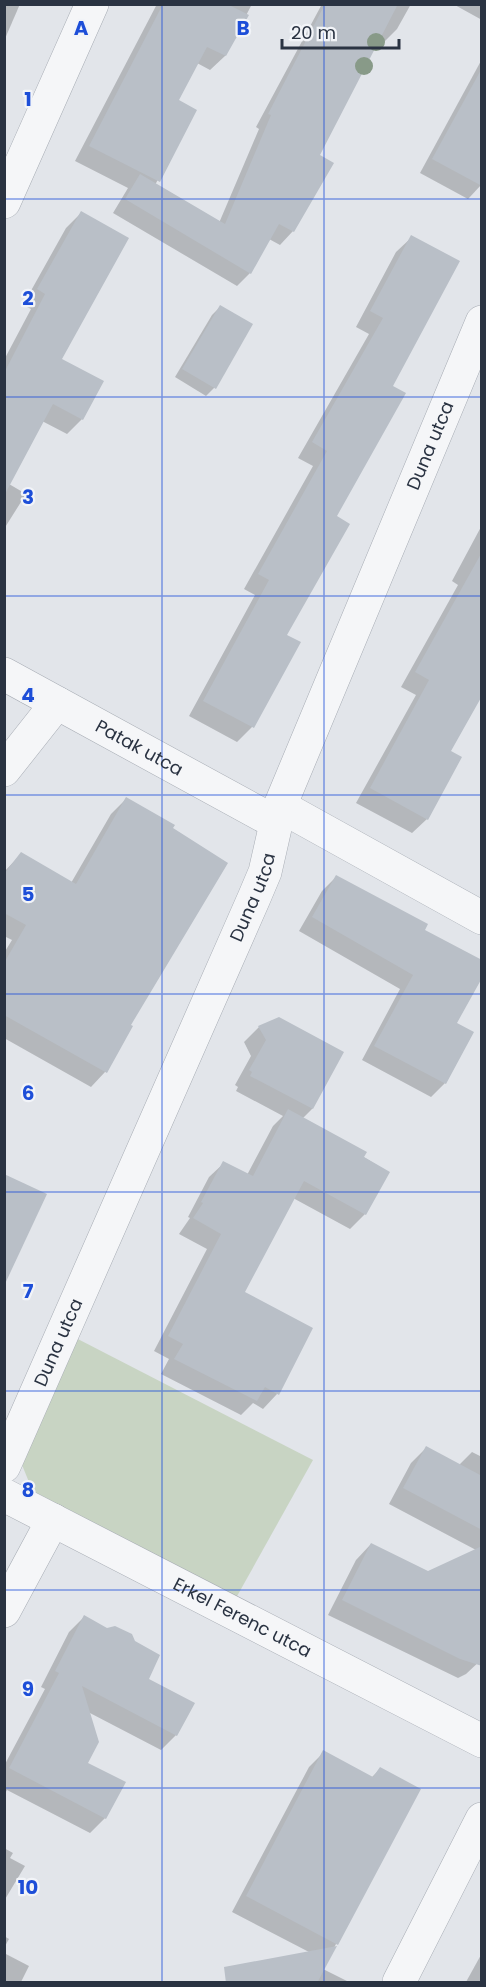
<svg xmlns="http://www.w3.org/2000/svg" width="486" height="1987" viewBox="0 0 486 1987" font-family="Poppins,sans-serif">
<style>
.green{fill:#c8d4c3}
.shadow{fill:#0003}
.building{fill:#b9bfc7}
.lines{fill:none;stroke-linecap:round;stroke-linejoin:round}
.minor-casing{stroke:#a7acb4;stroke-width:34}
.minor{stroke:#f5f6f8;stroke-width:33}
.tree{fill:#889a88}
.grid{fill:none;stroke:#1d4ed8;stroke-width:1.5;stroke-opacity:0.55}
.labels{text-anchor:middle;stroke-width:4.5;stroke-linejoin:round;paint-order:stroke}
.street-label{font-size:18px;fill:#2a3342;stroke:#f2f4f8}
.grid-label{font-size:20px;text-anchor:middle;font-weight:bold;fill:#1d4ed8;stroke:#f2f4f8;stroke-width:4.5;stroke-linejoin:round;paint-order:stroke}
</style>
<rect width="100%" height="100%" fill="#e2e5ea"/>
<path class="green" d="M72,1336L313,1460L236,1598L33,1492L20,1460Z"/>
<g class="shadow">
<path d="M4,4H20L4,41Z"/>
<path d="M157,4H252L225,56L210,70L197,63L177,101L195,110L155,185L219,223L259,129L256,127L322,4H411L397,29L384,42L378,40L318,156L331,163L293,231L280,245L269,239L250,273L237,286L113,213L128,188L75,161Z"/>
<path d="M453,4H482V20Z"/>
<path d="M482,59V184L468,199L420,173Z"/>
<path d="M81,213L60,359L82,419L67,434L42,421L9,484L26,494L4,529V360L31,309L23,305L66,228Z"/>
<path d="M412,237L391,386L285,635L252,727L237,742L189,716L255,595L244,589L313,466L298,458L369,334L356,327L396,252Z"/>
<path d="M220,307L214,388L206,396L175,377L212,315Z"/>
<path d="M482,525V693L449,752L427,819L412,833L356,803L416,695L401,687L458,585L452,581Z"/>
<path d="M126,799L129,1025L105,1072L91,1087L4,1038V953L12,940L4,936V872L21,854L71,883L111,814Z"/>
<path d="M336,877L423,931L455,1024L445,1083L431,1097L362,1060L400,989L299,931L322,891Z"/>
<path d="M259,1027L342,1053L312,1109L302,1119L388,1172L365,1214L350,1229L293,1198L243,1293L277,1394L263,1409L253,1403L241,1415L161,1374L169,1359L154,1351L207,1249L179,1234L190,1218L188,1217L209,1177L224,1163L247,1175L273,1126L283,1116L236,1091L238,1087L235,1085L251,1056L244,1042Z"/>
<path d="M426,1448L459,1465L472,1452L482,1457V1659L466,1674L458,1678L328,1615L356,1560L371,1544L428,1573L476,1550L389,1504L411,1463Z"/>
<path d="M84,1617L147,1680L176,1735L161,1750L88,1712L86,1763L105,1818L90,1833L7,1790L4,1795V1766L45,1689L41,1687L69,1632Z"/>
<path d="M324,1752L371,1778L380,1769L336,1944L323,1969L349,1982H227L309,1952L232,1912L309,1767Z"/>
<path d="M4,1848L13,1853L10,1858L25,1866L4,1901Z"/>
<path d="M4,1936L9,1939L4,1948Z"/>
<path d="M4,1953L29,1966L21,1982H4Z"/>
<path d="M482,1953V1982H466Z"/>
</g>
<g class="building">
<path d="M163,4H227L249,15L226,56L207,47L179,100L197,110L160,182L89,146Z"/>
<path d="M325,4H398L320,155L334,163L294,232L279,224L251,274L125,199L140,174L225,224L271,115L268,114Z"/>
<path d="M482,68V186L432,159Z"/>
<path d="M81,211L129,238L62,359L104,381L83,420L53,404L4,496V373L45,294L37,289Z"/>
<path d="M411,235L460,261L393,386L406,393L337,516L350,524L287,635L301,642L254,728L203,701L269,580L258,574L327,451L312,442L383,318L370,311Z"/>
<path d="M220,305L253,324L216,389L182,369Z"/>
<path d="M482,552V696L451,751L462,757L428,820L370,788L429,680L415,672Z"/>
<path d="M126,797L175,825L173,828L228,863L131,1025L133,1026L107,1073L4,1015V963L26,925L4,913V874L21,852L76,884Z"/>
<path d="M336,875L428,924L425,930L482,960V978L457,1023L474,1032L446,1084L374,1046L413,975L312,917Z"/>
<path d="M279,1017L344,1052L313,1109L250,1076L252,1072L249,1070L266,1040L258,1026Z"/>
<path d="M288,1109L367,1152L364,1157L390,1172L366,1215L304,1181L245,1292L313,1328L279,1395L265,1387L257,1401L174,1359L183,1344L168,1336L221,1234L193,1218L203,1203L201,1202L223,1161L253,1176Z"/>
<path d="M4,1174L47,1194L4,1286Z"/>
<path d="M426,1446L482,1476V1530L403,1488Z"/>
<path d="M371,1543L428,1571L482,1546V1666L460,1659L342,1600Z"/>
<path d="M84,1615L107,1628L115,1626L132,1634L135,1641L160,1655L149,1679L195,1703L177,1736L82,1686L99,1742L88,1763L126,1782L106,1819L9,1768L59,1673L55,1671Z"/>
<path d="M323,1750L373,1777L380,1767L421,1789L338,1945L246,1896Z"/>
<path d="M337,1946L317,1983H226L224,1967Z"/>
</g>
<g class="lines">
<g class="minor-casing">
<g id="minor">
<path d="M4,202L92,4"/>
<path id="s1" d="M4,674L275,822"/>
<path d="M4,770L57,703"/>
<path d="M280,806L482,918"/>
<path id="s2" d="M4,1466L254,898L265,872L280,806L482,322"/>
<path id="s3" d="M4,1495L482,1741"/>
<path d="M4,1611L53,1520"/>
<path d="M399,1982L482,1819"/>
</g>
</g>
<use href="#minor" class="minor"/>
</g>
<g class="tree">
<circle cx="376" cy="42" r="9"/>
<circle cx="364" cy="66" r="9"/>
</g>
<path class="grid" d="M162,4V1982M324,4V1982M4,199H482M4,397H482M4,596H482M4,795H482M4,994H482M4,1192H482M4,1391H482M4,1590H482M4,1788H482"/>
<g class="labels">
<g class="street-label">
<text dy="6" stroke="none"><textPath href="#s2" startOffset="1107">Duna utca</textPath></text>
<text dy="6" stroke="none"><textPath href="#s1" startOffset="154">Patak utca</textPath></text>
<text dy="6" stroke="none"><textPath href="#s2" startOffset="621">Duna utca</textPath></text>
<text dy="6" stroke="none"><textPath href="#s2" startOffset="135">Duna utca</textPath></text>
<text dy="6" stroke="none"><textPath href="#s3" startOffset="268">Erkel Ferenc utca</textPath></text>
</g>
</g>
<g class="grid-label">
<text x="81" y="35">A</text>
<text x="243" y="35">B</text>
<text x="28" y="106">1</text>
<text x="28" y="305">2</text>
<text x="28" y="504">3</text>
<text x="28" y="702">4</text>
<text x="28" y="901">5</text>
<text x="28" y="1100">6</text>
<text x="28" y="1298">7</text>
<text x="28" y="1497">8</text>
<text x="28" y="1696">9</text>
<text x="28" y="1894">10</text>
</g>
<rect width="486" height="1987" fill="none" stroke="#2a3342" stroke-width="12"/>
<path d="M282 39v9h117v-9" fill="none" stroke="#2a3342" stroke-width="3"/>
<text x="291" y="39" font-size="18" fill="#2a3342" stroke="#f2f4f8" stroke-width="4.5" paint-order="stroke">20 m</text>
</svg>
